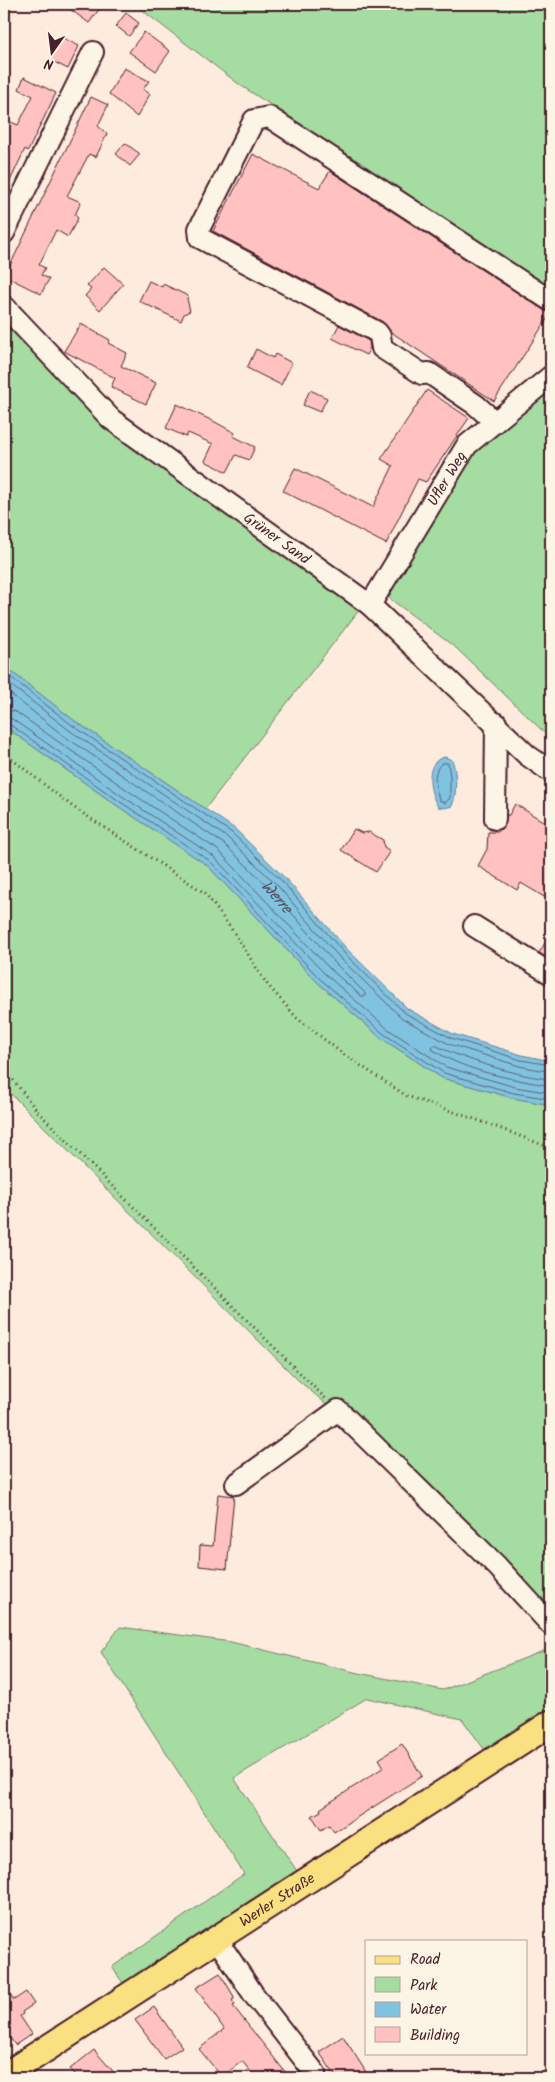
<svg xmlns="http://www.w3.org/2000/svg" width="555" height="2082" viewBox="0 0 555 2082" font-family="Kalam,sans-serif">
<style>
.green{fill:#a5dca1;stroke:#787e66}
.water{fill:#80c3e0;stroke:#6a8198}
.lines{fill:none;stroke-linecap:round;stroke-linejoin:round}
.shore{stroke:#606173;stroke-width:1}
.building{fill:#ffc2c0;stroke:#4a1f2b}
.minor-casing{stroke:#4a1f2b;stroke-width:24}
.major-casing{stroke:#4a1f2b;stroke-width:29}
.path{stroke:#4a1f2b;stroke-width:3;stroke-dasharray:1 4;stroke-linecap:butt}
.minor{stroke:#fcf5e5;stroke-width:20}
.major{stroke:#f9e181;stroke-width:25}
.labels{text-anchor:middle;stroke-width:4.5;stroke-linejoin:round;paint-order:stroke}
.street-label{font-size:15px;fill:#4a1f2b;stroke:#fcf5e5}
.water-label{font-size:16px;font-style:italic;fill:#5a5061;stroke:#fcf5e5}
</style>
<rect width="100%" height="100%" fill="#fdebde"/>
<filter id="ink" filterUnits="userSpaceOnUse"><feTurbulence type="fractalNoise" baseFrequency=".02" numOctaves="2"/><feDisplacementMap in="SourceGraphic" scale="10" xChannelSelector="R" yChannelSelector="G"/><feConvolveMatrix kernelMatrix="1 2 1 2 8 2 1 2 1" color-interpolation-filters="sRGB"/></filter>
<g filter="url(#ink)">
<g class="green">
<path d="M134,4H551V287L240,85Z"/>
<path d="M4,320L360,609L205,809L75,721L4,666Z"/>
<path d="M551,388V739L456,648L389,598L394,583L476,451Z"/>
<path d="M4,726L119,807L207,865L316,981L381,1038L442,1078L513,1098L551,1105V1614L450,1509L298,1380L4,1087Z"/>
<path d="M120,1627L231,1642L354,1672L443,1690L551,1648V1710L487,1753L462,1719L367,1698L234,1778L297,1871L125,1986L112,1967L244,1874L101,1652Z"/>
</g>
<g class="water">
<path d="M4,666L75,721L235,829L285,878L347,949L408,1009L453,1034L522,1055L551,1061V1105L513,1098L442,1078L381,1038L316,981L207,865L119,807L4,726Z"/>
<path d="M445,757L452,760C457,771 457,795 452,806L445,808L438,807C429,793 423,761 445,757Z"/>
</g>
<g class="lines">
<g class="shore">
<path d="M4,672L72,725L232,833L282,881L344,953L405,1013L451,1038L521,1060L551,1065"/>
<path d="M4,680L69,730L228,838L277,885L339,957L402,1018L449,1044L519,1066L551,1072"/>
<path id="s1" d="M4,689L64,736L224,844L272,890L334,962L365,993V996H361L329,968L218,850L130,792L16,712L4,709"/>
<path d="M4,716L12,719L125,798L213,856L324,973L388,1029L446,1067L515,1087L551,1093"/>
<path d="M4,723L9,724L122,803L210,861L319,978L384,1034L444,1073L514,1093L551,1099"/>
<path d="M442,763H448L450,777V798L445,803L439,800C436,787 431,772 442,763Z"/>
<path d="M551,1079C524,1078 459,1058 435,1045L432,1047L433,1050C467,1072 512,1079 551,1086"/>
</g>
</g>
<g class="building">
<path d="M63,4H103L89,23Z"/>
<path d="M126,13L139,23L129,36L116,26Z"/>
<path d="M144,32L170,51L156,71L129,52Z"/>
<path d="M61,37L79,46L68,69L50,60Z"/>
<path d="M124,68L149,81L143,89L150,94L137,117L109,94Z"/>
<path d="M24,77L56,93L28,151L25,149L4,194V151L9,138L4,135V119L18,125L33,96L19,89Z"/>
<path d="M91,97L108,105L98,126L107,134L96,157L89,154L67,196L81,202L75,215L78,218L68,237L56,230L39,265L45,268L41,275L49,279L41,294L5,276Z"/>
<path d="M125,143L140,154L130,166L116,154Z"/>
<path d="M253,154L319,188L330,171L545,311L551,313L494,401L391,332L383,322L213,231Z"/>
<path d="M104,267L123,284L100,310L85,296L91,289L87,286Z"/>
<path d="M149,281L162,287L163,284L188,296L187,299L190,311L184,314L181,321L139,301Z"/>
<path d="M81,324L110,340L108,343L127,353L121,366L156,383L146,404L111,387L115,378L64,351Z"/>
<path d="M339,325L369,341L370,348L366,355L332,338Z"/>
<path d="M256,349L273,358L275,354L292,363L281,385L247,368Z"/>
<path d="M310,390L327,398L320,412L303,405Z"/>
<path d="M427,390L469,418L426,482L418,479L386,544L283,491L295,468L373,507L393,466L381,459Z"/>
<path d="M177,404L215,422L235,433L233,436L255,447L249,460L236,455L227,472L205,461L213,444L188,433L186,437L166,428Z"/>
<path d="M515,804L551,826V901L521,883L517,890L478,866L487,849L488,832H498L505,825L507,815H509Z"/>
<path d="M354,829L362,833L369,832L383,840L384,847L390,851L376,872L341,850Z"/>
<path d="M551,933V960L539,953Z"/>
<path d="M218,1494L234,1496L227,1569L199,1566L200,1545L213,1546Z"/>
<path d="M402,1744L422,1776L334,1832L329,1825L321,1830L312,1816L321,1811L320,1809L384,1767L379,1759Z"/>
<path d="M220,1973L233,1995L234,1999L232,2000L235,2005L233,2006L290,2078H256L242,2061L222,2077L199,2049L224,2029L196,1988Z"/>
<path d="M4,1985L14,2000L26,1992L34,2004L22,2012L23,2014L20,2016L32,2034L15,2045L11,2039L4,2044Z"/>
<path d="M154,2007L182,2047L164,2059L135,2020Z"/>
<path d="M343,2036L366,2072L357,2078H337L319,2052Z"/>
<path d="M94,2050L119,2078H79L70,2069Z"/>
</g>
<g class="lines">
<g class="minor-casing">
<g id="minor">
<path d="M4,233L93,52"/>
<path id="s2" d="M4,306L111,419L370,605L527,755L551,772"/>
<path d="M495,422L476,405L429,373L422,374L382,348L380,336L377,332L200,238L199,229L254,120L269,117L551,301"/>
<path id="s3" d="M370,605L467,445L551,376"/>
<path d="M495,819L496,723"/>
<path d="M474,926L551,974"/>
<path d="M236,1484L338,1410L497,1566L551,1625"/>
<path d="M216,1938L254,1995L315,2073"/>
</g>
</g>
<g class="major-casing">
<g id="major">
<path id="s4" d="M4,2076L551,1723"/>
</g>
</g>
<g class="path">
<path d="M4,753L73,807L205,893L235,934L266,983L297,1018L343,1054L407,1096L486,1123L551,1148"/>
<path d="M4,1068L38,1112L326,1399"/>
</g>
<use href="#minor" class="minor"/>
<use href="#major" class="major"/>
</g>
</g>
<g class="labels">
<g class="street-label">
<text dy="5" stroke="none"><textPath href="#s3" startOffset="148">Ufler Weg</textPath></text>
<text dy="5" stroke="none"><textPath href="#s2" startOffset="360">Grüner Sand</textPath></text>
<text dy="5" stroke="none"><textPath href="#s4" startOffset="325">Werler Straße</textPath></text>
</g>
<g class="water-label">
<text dy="6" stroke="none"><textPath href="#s1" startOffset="344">Werre</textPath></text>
</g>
</g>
<rect width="555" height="2082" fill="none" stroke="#fcf5e5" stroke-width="20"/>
<rect x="10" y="10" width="535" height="2062" fill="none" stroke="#4a1f2b" stroke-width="2" filter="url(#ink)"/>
<rect x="365" y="1940" width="162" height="115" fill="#fcf5e5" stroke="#b59f9b"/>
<rect x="375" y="1956" width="25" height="8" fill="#f9e181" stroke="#b59f9b"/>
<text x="410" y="1964" font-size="15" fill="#4a1f2b">Road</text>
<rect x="375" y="1977" width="25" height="15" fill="#a5dca1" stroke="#b59f9b"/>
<text x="410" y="1990" font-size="15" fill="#4a1f2b">Park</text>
<rect x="375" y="2002" width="25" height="15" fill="#80c3e0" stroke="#b59f9b"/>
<text x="410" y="2014" font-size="15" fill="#4a1f2b">Water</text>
<rect x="375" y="2027" width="25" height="15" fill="#ffc2c0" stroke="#b59f9b"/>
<text x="410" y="2040" font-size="15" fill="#4a1f2b">Building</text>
<g transform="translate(52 52) rotate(194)" stroke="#fcf5e5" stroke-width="4" paint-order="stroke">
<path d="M0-4L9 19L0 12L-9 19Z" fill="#4a1f2b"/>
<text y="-8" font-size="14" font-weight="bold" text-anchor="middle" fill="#4a1f2b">N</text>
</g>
</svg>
